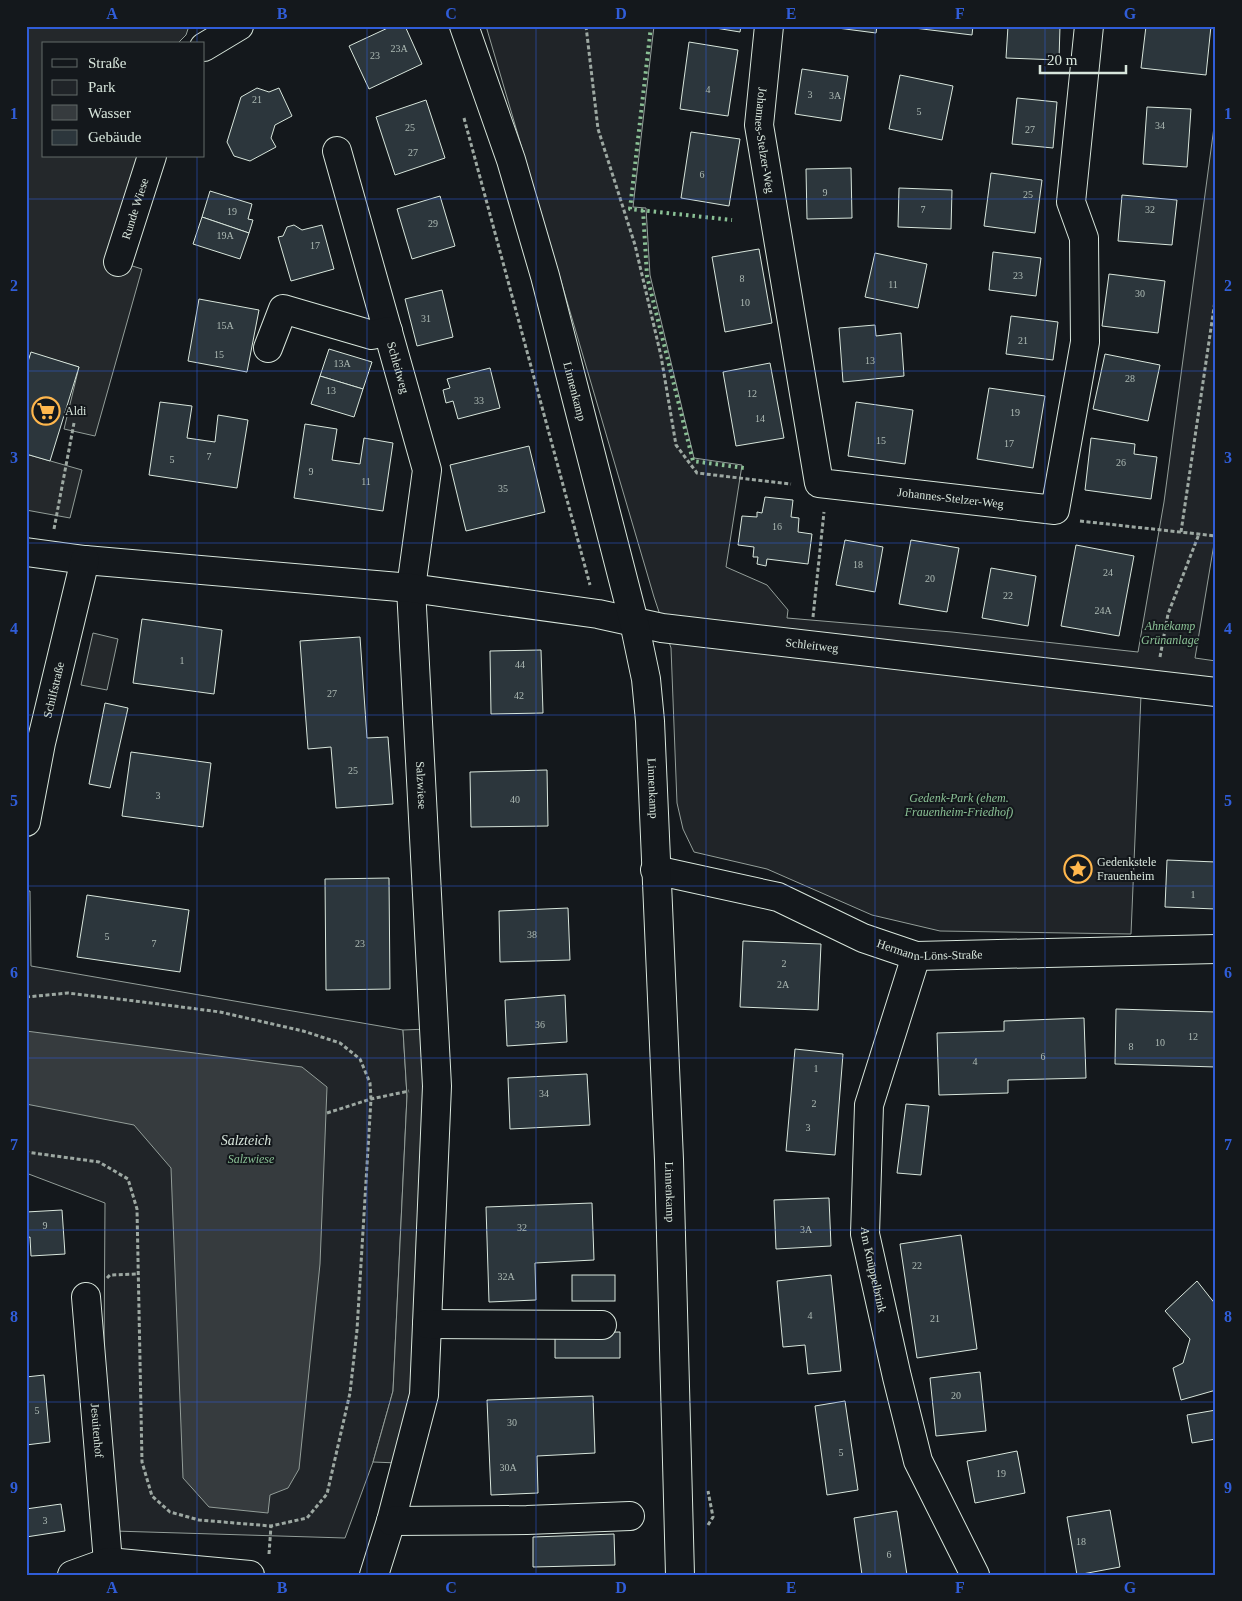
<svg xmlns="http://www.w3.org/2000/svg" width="1242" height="1601" viewBox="0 0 1242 1601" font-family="'Times New Roman',serif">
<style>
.green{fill:#202428;stroke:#939e99}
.parking{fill:#24282b;stroke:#939e99}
.water{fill:#363b3e;stroke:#939e99}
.building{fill:#2c363c;stroke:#d8e6dc}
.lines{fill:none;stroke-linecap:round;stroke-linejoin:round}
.minor-casing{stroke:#d8e6dc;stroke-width:30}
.major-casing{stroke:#d8e6dc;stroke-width:30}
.path{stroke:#9da8a2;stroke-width:3;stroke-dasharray:4 2.5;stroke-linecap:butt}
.minor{stroke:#14181c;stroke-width:28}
.major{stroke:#14181c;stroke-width:28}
.hedge{stroke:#8ac095;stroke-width:4;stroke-dasharray:2.5 4;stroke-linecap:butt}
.grid{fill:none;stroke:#305dd8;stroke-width:1;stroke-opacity:0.55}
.labels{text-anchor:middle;stroke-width:4;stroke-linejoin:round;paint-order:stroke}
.number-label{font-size:10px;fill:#adbab4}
.street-label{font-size:12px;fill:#d8e6dc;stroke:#14181c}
.poi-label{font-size:12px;fill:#d8e6dc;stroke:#14181c;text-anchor:start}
.park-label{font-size:12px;font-style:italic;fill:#8ac095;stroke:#14181c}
.water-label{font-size:14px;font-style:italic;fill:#d8e6dc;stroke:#14181c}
.neatline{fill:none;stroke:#305dd8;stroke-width:2}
.grid-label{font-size:16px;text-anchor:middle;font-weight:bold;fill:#305dd8}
</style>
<rect width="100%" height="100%" fill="#14181c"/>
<g class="green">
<path d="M486,26H654L633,207L646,208L650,275L694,458L742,465L726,567L767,585L788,610L787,618L952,632L1138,652L1164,502L1216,112V532L1195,658L1216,661V705L1141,695L1131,934L940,931L872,915L767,869L694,852L683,829L677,803L671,648L654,597Z"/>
<path d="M26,891H30L31,966L403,1030L407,1096L393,1391L373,1462L345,1538L114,1531L104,1361L105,1203L26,1173Z"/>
</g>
<g class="parking">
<path d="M26,26H189L186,35L177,44H44V156H139L107,258L142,269L95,436L64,429L79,367L31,353L26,368Z"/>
<path d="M26,454L82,470L70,518L26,510Z"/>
<path d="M93,633L118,639L107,690L81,685Z"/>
<path d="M428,1029L418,1394L398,1463L373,1462L393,1391L407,1096L403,1030Z"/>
</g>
<path class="water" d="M26,1031L302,1067L327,1087L320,1264L299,1469L288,1488L270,1495L268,1513L209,1507L183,1478L171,1168L134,1125L26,1104Z"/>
<g class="building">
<path d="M392,26H405L422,64L369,89L349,46Z"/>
<path d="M703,26H741L740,32Z"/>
<path d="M822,26H877L876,33Z"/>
<path d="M914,26H973L972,35L914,28Z"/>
<path d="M1008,26H1060L1059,60L1006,58Z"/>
<path d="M1146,26H1211L1206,75L1141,68Z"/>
<path d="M689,42L738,50L728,116L680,109Z"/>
<path d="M802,69L848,76L841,121L795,114Z"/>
<path d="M900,75L953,86L942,140L889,129Z"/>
<path d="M257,88L269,92L279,88L292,116L275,125L271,138L276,147L250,161L234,156L227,142L241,97Z"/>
<path d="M1017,98L1057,102L1053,148L1012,144Z"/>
<path d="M426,100L445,158L395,175L376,117Z"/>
<path d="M1147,107L1191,109L1187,167L1143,164Z"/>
<path d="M691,132L740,139L729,206L681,198Z"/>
<path d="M851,168L852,218L807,219L806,169Z"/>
<path d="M991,173L1042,180L1035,233L984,226Z"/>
<path d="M899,188L952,190L951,229L898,227Z"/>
<path d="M210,191L252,204L248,219L253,220L249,233L202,217Z"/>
<path d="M1122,195L1177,200L1172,245L1118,241Z"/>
<path d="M440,196L455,246L412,259L397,209Z"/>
<path d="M202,217L249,233L240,259L193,244Z"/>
<path d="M294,225L302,230L322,225L334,269L291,281L278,237L283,236L287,227Z"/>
<path d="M759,249L772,323L725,332L712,257Z"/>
<path d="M993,252L1041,258L1036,296L989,290Z"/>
<path d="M875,253L927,264L918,308L865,297Z"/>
<path d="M1109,274L1165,281L1158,333L1102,326Z"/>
<path d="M442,290L453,337L417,346L405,299Z"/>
<path d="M199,299L259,310L247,372L188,361Z"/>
<path d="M1011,316L1058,322L1053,360L1006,354Z"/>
<path d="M875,325L876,336L901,333L904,376L843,382L839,328Z"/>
<path d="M329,349L372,362L363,389L320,376Z"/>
<path d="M31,352L79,367L50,461L26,454V368Z"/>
<path d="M1105,354L1160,365L1148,421L1093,409Z"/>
<path d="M770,363L784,438L736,446L723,372Z"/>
<path d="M490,368L500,408L458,419L453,401L446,403L443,390L450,388L447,379Z"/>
<path d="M320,376L363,389L354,417L311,404Z"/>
<path d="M989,388L1045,396L1033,468L977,459Z"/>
<path d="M160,402L192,406L187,438L215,442L218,415L248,420L237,488L149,475Z"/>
<path d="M856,402L913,410L905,464L848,456Z"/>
<path d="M305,424L337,429L332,460L360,464L364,438L393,443L383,511L294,498Z"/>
<path d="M1091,438L1135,444L1134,454L1157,457L1151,499L1085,490Z"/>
<path d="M529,446L545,512L466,531L450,465Z"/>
<path d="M765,497L793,500L791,517L799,518L798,532L812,534L808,564L767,559L766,566L757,564L758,557H753L754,547L738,545L742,516L757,517V512L762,513Z"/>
<path d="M845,540L883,547L875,592L836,585Z"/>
<path d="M911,540L959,548L947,612L899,604Z"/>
<path d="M1076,545L1134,556L1119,636L1061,626Z"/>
<path d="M991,568L1036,576L1028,626L982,618Z"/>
<path d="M142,619L222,630L214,694L133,683Z"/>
<path d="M360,637L367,738L388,737L393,804L336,808L331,747L308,749L300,641Z"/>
<path d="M541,650L543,713L491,714L490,651Z"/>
<path d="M105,703L128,708L110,788L89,784Z"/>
<path d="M131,752L211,763L203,827L122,816Z"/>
<path d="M547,770L548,826L471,827L470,772Z"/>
<path d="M1167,860L1216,862V909L1165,907Z"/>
<path d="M389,878L390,989L326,990L325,879Z"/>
<path d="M87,895L189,910L180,972L77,957Z"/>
<path d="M568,908L570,960L500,962L499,911Z"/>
<path d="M743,941L821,944L818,1010L740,1007Z"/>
<path d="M565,995L567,1042L507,1046L505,1000Z"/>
<path d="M1116,1009L1216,1012V1067L1115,1064Z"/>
<path d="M1084,1018L1086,1078L1008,1080V1093L939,1095L937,1033L1004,1031V1021Z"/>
<path d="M795,1049L843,1054L835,1155L786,1151Z"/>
<path d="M587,1074L590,1125L510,1129L508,1078Z"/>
<path d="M906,1104L929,1106L921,1175L897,1173Z"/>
<path d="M829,1198L831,1246L776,1249L774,1200Z"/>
<path d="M592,1203L594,1260L535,1263L536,1300L489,1302L486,1207Z"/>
<path d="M62,1210L65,1254L31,1256L30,1237L26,1238V1212Z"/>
<path d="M961,1235L977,1349L917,1358L900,1244Z"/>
<rect x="572" y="1275" width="43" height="26"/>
<path d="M831,1275L841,1371L808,1374L805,1345L783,1347L777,1281Z"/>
<path d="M1197,1281L1216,1305V1390L1181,1400L1173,1368L1183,1363L1190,1339L1165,1311Z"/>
<path d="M620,1332V1358H555V1333Z"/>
<path d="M980,1372L986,1431L936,1436L930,1378Z"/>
<path d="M44,1375L50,1442L26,1445V1377Z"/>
<path d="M593,1396L595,1453L537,1456L538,1493L491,1495L487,1400Z"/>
<path d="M845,1401L858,1490L827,1495L815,1406Z"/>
<path d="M1216,1410V1439L1192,1443L1187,1415Z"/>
<path d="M1017,1451L1025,1493L975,1503L967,1461Z"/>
<path d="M61,1504L65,1531L26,1537V1509Z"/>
<path d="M1110,1510L1120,1567L1077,1575L1067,1517Z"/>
<path d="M897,1511L907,1575H862L854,1518Z"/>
<path d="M614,1534L615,1565L533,1567V1537Z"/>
</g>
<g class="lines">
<g class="minor-casing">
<g id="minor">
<path id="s1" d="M769,26L759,125L819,483L1055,510L1085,342L1084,238L1071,202L1089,26"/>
<path d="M204,47L239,26"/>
<path id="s2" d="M337,151L427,470L411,588L437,1086L427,1324L424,1395L391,1521L374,1575"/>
<path id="s3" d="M118,262L152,156"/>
<path d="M268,348L283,309L372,335L388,331"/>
<path id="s4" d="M26,552L85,560L411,588L598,614L662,628L1216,692"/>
<path id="s5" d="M26,822L41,743L85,560"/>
<path id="s6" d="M655,870L778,897L863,938L916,956L1216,949"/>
<path id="s7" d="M916,956L869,1105L865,1234L897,1377L918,1461L975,1575"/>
<path id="s8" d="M86,1297L108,1562"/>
<path d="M427,1324L602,1325"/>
<path d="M391,1521L527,1520L630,1516"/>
<path d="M72,1575L108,1562L250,1575"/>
</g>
</g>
<g class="major-casing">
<g id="major">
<path id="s9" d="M464,26L511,160L545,276L634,622L646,679L650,721L669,1160L680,1575"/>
</g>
</g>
<g class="path">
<path d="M586,26L598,129L635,245L661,356L676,445L697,473L791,484"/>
<path d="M464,118L590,585"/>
<path d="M1080,521L1216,536"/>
<path d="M54,529L74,423"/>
<path d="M1181,532L1216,294"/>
<path d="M813,617L824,512"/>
<path d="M1160,657L1168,614L1199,534"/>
<path d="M26,997L68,993L143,1002L220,1012L303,1031L340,1043L360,1059L370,1083L371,1099L357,1330L350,1393L327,1494L307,1518L271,1526L199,1520L170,1512L152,1496L142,1462L137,1209L128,1179L99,1162L26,1152"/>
<path d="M327,1113L371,1099L409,1091"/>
<path d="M107,1278L110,1275L137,1274"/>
<path d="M708,1525L713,1517L708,1491"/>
<path d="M269,1554L271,1526"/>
</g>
<use href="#minor" class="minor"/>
<use href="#major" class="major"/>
<g class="hedge">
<path d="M651,26L630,209L732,220"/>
<path d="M643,210L647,276L693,461L744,468"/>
</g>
</g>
<path class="grid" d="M197,26V44M367,26V1575M536,26V1575M706,26V1575M875,26V1575M1045,26V1575M197,156V1575M26,199H1216M26,371H1216M26,543H1216M26,715H1216M26,886H1216M26,1058H1216M26,1230H1216M26,1402H1216"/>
<defs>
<g id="supermarket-ring" transform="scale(1.4375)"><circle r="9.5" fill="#14181c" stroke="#ffb74d" stroke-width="1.5"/><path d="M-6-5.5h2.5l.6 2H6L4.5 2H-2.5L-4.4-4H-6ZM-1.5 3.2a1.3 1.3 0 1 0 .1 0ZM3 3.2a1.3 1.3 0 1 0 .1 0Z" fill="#ffb74d"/></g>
<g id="sight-ring" transform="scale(1.4375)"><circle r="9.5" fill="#14181c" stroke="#ffb74d" stroke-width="1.5"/><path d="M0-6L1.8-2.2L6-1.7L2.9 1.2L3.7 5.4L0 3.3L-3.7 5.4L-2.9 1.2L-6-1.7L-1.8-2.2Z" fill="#ffb74d"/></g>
</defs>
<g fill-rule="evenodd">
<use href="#supermarket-ring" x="46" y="411"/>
<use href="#sight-ring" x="1078" y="869"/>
</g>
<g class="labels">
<g class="number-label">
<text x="399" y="52">23A</text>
<text x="375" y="59">23</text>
<text x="708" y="93">4</text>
<text x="810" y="98">3</text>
<text x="835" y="99">3A</text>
<text x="257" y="103">21</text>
<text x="919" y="115">5</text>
<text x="1160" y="129">34</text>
<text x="410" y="131">25</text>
<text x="1030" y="133">27</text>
<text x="413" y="156">27</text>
<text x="702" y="178">6</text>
<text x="825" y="196">9</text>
<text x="1028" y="198">25</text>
<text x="923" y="213">7</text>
<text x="1150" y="213">32</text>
<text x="232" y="215">19</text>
<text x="433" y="227">29</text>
<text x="225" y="239">19A</text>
<text x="315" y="249">17</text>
<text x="1018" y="279">23</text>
<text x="742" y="282">8</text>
<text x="893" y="288">11</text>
<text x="1140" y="297">30</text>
<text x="745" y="306">10</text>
<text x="426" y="322">31</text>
<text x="225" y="329">15A</text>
<text x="1023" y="344">21</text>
<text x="219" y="358">15</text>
<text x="870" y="364">13</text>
<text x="342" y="367">13A</text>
<text x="1130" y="382">28</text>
<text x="331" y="394">13</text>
<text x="752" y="397">12</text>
<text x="479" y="404">33</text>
<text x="1015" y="416">19</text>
<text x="760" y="422">14</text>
<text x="881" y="444">15</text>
<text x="1009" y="447">17</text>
<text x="209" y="460">7</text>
<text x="172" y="463">5</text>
<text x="1121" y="466">26</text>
<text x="311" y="475">9</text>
<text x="366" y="485">11</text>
<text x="503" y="492">35</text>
<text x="777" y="530">16</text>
<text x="858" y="568">18</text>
<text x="1108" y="576">24</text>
<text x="930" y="582">20</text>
<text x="1008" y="599">22</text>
<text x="1103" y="614">24A</text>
<text x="182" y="664">1</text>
<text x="520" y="668">44</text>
<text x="332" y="697">27</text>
<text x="519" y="699">42</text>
<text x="353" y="774">25</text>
<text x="158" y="799">3</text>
<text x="515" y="803">40</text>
<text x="1193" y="898">1</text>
<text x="532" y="938">38</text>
<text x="107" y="940">5</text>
<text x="154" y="947">7</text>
<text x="360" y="947">23</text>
<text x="784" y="967">2</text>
<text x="783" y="988">2A</text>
<text x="540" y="1028">36</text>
<text x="1193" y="1040">12</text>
<text x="1160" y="1046">10</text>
<text x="1131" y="1050">8</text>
<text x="1043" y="1060">6</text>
<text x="975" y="1065">4</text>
<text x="816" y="1072">1</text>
<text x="544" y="1097">34</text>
<text x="814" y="1107">2</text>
<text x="808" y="1131">3</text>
<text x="45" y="1229">9</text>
<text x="522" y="1231">32</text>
<text x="806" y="1233">3A</text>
<text x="917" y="1269">22</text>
<text x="506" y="1280">32A</text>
<text x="810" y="1319">4</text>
<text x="935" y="1322">21</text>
<text x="956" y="1399">20</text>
<text x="37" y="1414">5</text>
<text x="512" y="1426">30</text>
<text x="841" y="1456">5</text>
<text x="508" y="1471">30A</text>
<text x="1001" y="1477">19</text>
<text x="45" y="1524">3</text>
<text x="1081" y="1545">18</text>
<text x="889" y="1558">6</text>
</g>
<g class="street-label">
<text dy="4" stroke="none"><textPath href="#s1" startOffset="115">Johannes-Stelzer-Weg</textPath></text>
<text dy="4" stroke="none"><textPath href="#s3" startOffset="56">Runde Wiese</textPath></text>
<text dy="4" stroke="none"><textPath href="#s2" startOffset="225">Schleitweg</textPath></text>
<text dy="4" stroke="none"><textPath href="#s9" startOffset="382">Linnenkamp</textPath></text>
<text dy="4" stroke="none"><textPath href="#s1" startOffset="595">Johannes-Stelzer-Weg</textPath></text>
<text dy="4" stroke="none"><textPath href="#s4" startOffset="792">Schleitweg</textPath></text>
<text dy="4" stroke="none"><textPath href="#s5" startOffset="135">Schilfstraße</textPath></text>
<text dy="4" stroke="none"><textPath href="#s2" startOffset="648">Salzwiese</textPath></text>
<text dy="4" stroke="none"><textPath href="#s9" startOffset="788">Linnenkamp</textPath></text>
<text dy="4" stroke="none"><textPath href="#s6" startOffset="289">Hermann-Löns-Straße</textPath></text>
<text dy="4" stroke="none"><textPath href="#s9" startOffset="1192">Linnenkamp</textPath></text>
<text dy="4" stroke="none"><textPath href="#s7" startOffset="322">Am Knüppelbrink</textPath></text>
<text dy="4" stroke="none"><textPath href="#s8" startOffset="134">Jesuitenhof</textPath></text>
</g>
<g class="poi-label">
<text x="65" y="415">Aldi</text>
<text x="1097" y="866">Gedenkstele<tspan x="1097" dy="14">Frauenheim</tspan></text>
</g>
<g class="park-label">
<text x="1170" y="630">Ahnekamp<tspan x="1170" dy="14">Grünanlage</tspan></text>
<text x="959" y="802">Gedenk-Park (ehem.<tspan x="959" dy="14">Frauenheim-Friedhof)</tspan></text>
<text x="251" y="1163">Salzwiese</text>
</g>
<g class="water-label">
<text x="246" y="1145">Salzteich</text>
</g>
</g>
<rect width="1242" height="1601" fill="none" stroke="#14181c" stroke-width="55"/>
<rect x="42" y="42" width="162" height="115" fill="#14181c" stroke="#626a69"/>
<rect x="52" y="59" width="25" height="8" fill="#14181c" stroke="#626a69"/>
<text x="88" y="68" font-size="15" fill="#d8e6dc">Straße</text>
<rect x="52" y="80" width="25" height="15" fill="#202428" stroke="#626a69"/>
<text x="88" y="92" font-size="15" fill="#d8e6dc">Park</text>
<rect x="52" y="105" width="25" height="15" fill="#363b3e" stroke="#626a69"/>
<text x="88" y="118" font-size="15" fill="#d8e6dc">Wasser</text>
<rect x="52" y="130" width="25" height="15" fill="#2c363c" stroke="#626a69"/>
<text x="88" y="142" font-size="15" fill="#d8e6dc">Gebäude</text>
<path d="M1040 65v8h86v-8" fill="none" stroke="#d8e6dc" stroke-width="2.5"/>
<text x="1047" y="65" font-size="15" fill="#d8e6dc" stroke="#14181c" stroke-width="4" paint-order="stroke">20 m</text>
<rect x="28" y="28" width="1186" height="1546" class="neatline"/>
<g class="grid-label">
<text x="112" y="19">A</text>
<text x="282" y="19">B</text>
<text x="451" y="19">C</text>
<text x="621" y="19">D</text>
<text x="791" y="19">E</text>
<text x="960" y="19">F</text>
<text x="1130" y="19">G</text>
<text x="14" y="119">1</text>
<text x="1228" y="119">1</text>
<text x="14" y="291">2</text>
<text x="1228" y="291">2</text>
<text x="14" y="463">3</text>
<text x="1228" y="463">3</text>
<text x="14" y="634">4</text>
<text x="1228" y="634">4</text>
<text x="14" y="806">5</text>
<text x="1228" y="806">5</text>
<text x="14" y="978">6</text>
<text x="1228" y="978">6</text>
<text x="14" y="1150">7</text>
<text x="1228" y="1150">7</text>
<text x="14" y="1322">8</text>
<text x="1228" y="1322">8</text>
<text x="14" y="1493">9</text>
<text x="1228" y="1493">9</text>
<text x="112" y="1593">A</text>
<text x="282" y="1593">B</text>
<text x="451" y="1593">C</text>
<text x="621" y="1593">D</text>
<text x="791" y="1593">E</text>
<text x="960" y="1593">F</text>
<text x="1130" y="1593">G</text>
</g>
</svg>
